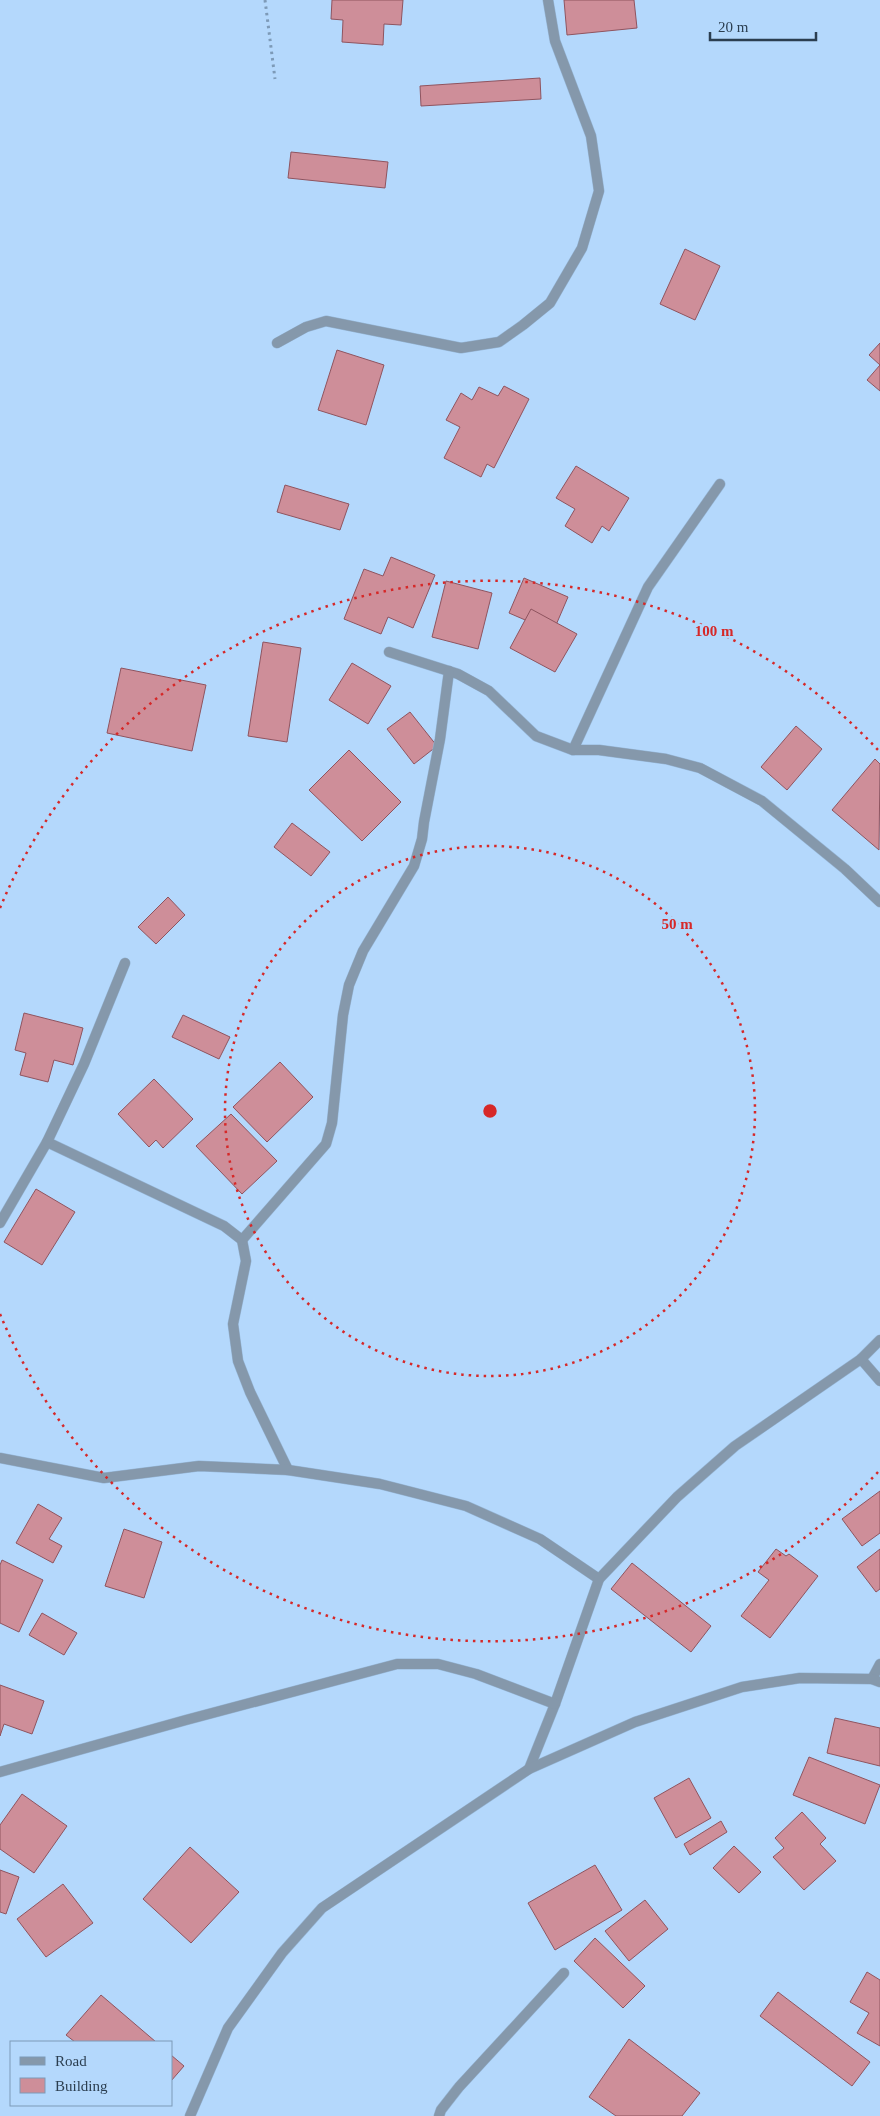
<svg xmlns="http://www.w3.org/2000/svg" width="880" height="2116" viewBox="0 0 880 2116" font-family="'Times New Roman',serif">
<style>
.building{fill:#ce8e99;stroke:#8f545f}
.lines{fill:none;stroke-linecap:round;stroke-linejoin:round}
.street-casing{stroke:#96b6d6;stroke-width:11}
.path{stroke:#7d9ab7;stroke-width:3;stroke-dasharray:2.5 4;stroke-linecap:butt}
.street{stroke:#8598ab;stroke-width:10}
.ring{fill:none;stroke:#d62828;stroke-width:2.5;stroke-dasharray:2.5 5}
.centre{fill:#d62828;stroke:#b4d8fc;stroke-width:2.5}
.ring-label{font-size:15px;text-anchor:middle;font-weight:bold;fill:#d62828;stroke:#b4d8fc;stroke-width:5;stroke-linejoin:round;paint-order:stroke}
</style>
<rect width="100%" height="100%" fill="#b4d8fc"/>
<g class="building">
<path d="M332,0H403L401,25L384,24L383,45L342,42L343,20L331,19Z"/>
<path d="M564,0H634L637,28L567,35Z"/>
<path d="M540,78L541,99L421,106L420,86Z"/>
<path d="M291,152L388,162L385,188L288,178Z"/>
<path d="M685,249L720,266L695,320L660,304Z"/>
<path d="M880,343V365L869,355Z"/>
<path d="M337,350L384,365L366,425L318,410Z"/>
<path d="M880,365V391L867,380Z"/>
<path d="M504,386L529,399L494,468L487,464L481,477L444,458L460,427L446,420L461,393L472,400L479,387L498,396Z"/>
<path d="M576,466L629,498L609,531L602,526L592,543L565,526L575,509L556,498Z"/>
<path d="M285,485L349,504L340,530L277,512Z"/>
<path d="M391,557L435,575L413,628L388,617L381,634L344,619L364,569L383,576Z"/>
<path d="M524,578L568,597L553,632L509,613Z"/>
<path d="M446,581L492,593L478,649L432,637Z"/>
<path d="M531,609L577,634L555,672L510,648Z"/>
<path d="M263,642L301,648L287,742L248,736Z"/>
<path d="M352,663L391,686L368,724L329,700Z"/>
<path d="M121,668L206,685L192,751L107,733Z"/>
<path d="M410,712L437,746L414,764L387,729Z"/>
<path d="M796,726L822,749L787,790L761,767Z"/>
<path d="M349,750L401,802L362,841L309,790Z"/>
<path d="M875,759L880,764L879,850L832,810Z"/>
<path d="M292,823L330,852L311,876L274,847Z"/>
<path d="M168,897L185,915L156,944L138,927Z"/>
<path d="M24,1013L83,1028L73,1065L54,1060L48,1082L20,1075L26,1053L15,1050Z"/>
<path d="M183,1015L230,1037L219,1059L172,1037Z"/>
<path d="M280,1062L313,1097L267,1142L233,1107Z"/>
<path d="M154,1079L193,1119L163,1148L156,1140L149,1147L118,1114Z"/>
<path d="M231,1114L277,1161L242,1194L196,1146Z"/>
<path d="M36,1189L75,1212L42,1265L4,1242Z"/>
<path d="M880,1491V1533L862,1546L842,1519Z"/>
<path d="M38,1504L62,1518L49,1539L62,1546L53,1563L16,1543Z"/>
<path d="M124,1529L162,1542L144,1598L105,1586Z"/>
<path d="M776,1549L786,1556L789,1554L818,1576L770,1638L741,1616L769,1580L758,1572Z"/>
<path d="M880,1549V1589L876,1592L857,1567Z"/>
<path d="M2,1560L43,1580L19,1632L0,1623V1565Z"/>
<path d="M632,1563L711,1626L691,1652L611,1589Z"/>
<path d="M42,1613L77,1633L64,1655L29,1635Z"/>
<path d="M0,1685L44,1701L32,1734L4,1724L0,1736Z"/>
<path d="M835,1718L880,1728V1766L827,1753Z"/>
<path d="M809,1757L880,1785L865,1824L793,1795Z"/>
<path d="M689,1778L711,1818L676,1838L654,1798Z"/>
<path d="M22,1794L67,1826L34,1873L0,1849V1825Z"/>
<path d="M802,1812L826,1838L820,1844L836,1861L804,1890L773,1857L784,1848L775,1838Z"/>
<path d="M721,1821L727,1832L690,1855L684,1844Z"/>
<path d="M734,1846L761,1872L739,1893L713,1868Z"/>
<path d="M190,1847L239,1892L191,1943L143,1899Z"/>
<path d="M595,1865L622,1910L555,1950L528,1903Z"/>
<path d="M0,1870L19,1877L6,1914L0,1912Z"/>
<path d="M63,1884L93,1923L46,1957L17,1919Z"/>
<path d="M645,1900L668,1929L629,1961L605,1931Z"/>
<path d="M595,1938L645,1986L623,2008L574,1961Z"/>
<path d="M867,1972L880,1980V2046L857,2033L869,2013L850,2002Z"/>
<path d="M778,1992L870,2062L852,2086L760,2016Z"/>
<path d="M101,1995L156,2042H75L66,2035Z"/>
<path d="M629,2039L700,2093L682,2116H616L589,2097Z"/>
<path d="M171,2055L184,2066L171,2081Z"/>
</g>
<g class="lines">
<g class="street-casing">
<g id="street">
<path d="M277,343L306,327L326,321L461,348L499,342L523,325L550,303L582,248L599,191L591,136L555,41L548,0"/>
<path d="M389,652L458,674L489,691L536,736L573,750H599L666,759L700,768L762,801L845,869L880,902"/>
<path d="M573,750L648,587L720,484"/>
<path d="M47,1142L224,1226L242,1240L246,1261L233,1324L238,1361L250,1392L288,1470"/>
<path d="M0,1223L47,1142L84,1064L125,963"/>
<path d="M242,1240L326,1144L332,1123L343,1015L349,985L363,951L414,866L422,839L424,822L440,739L449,671"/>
<path d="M861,1359L880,1381"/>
<path d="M0,1458L104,1478L199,1466L288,1470L380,1484L466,1506L540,1539L599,1579"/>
<path d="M872,1679L880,1664"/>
<path d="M529,1769L555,1704L599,1579L677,1497L735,1446L861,1359L880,1340"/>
<path d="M0,1772L186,1720L397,1664H438L476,1674L555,1704"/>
<path d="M190,2116L228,2028L282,1953L322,1908L529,1769L635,1722L742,1687L800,1678L872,1679L880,1682"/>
<path d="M439,2116L441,2110L459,2087L564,1973"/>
</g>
</g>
<path class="path" d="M265,0L275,79"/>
<use href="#street" class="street"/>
</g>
<g class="ring">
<circle cx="490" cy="1111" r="265"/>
<path d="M878 1472A530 530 0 0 1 0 1314M0 908A530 530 0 0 1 878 750"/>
</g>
<circle cx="490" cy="1111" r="8" class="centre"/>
<g class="ring-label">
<text x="714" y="636">100 m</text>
<text x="677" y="929">50 m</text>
</g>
<rect x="10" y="2041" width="162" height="65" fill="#b4d8fc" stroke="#7d9ab7"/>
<rect x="20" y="2057" width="25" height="8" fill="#8598ab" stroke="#7d9ab7"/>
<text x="55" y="2066" font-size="15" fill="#2b3e50">Road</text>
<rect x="20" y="2078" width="25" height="15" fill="#ce8e99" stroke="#7d9ab7"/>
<text x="55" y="2091" font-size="15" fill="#2b3e50">Building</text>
<path d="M710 32v8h106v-8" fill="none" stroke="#2b3e50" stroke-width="2.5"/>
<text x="718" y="32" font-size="15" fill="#2b3e50" stroke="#b4d8fc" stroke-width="4" paint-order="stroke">20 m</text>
</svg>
